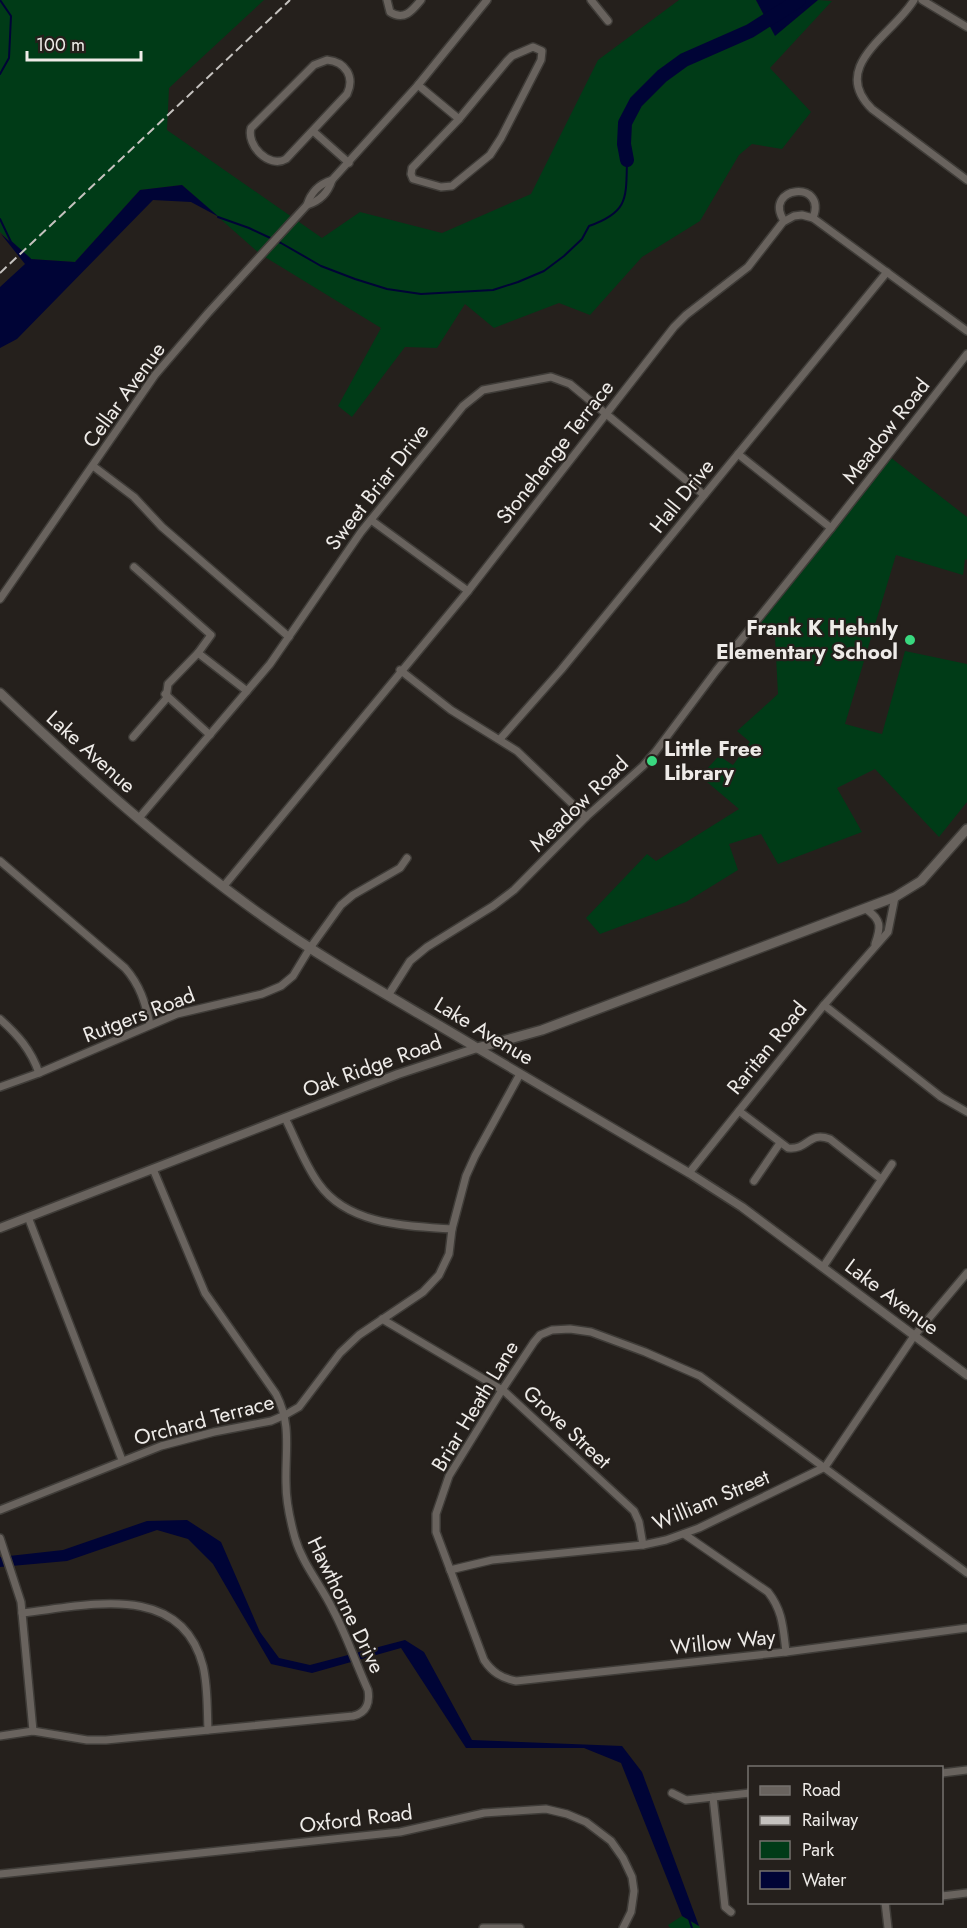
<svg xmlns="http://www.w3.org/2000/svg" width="967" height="1928" viewBox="0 0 967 1928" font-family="Jost,sans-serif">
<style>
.green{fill:#003b17}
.water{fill:#000436}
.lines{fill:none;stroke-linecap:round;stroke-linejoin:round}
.stream{stroke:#000436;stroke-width:2}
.river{stroke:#000436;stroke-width:14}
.minor-casing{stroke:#3f3c38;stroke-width:10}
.tertiary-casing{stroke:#3f3c38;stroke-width:11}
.secondary-casing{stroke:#3f3c38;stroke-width:12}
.minor{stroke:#69635e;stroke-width:7}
.tertiary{stroke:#69635e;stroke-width:8}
.secondary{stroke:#69635e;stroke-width:9}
.rail{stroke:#c5c2bf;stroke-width:2;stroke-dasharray:9 4.5;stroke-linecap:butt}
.poi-dot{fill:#39d87f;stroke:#25201c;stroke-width:2}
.labels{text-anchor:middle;stroke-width:4.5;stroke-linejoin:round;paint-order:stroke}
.street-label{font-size:21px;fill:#eeebe8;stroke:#25201c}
.poi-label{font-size:21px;font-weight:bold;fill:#eeebe8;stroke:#25201c;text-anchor:end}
</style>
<rect width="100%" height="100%" fill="#25201c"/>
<g class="green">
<path d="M0,0H264L169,88L167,130L322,238L360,212L442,233L531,194L598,60L679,0H756L775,35L818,0L832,1L770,68L811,112L782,149L752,144L739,155L700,221L642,257L590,315L559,303L494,328L465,304L437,348L405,347L352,417L338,406L381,328L260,254L182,185L140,190L75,262L30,259L0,232Z"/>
<path d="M890,457L967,517V560L965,559L963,575L896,555L845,724L882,734L905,651L967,664V802L939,837L875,769L837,788L862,832L778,864L761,834L729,844L738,870L686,902L600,934L586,918L647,854L656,861L739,809L700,776L719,756L733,765L750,742L737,731L778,694L775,637L759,620Z"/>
<path d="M682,1916L699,1926L700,1928H670L668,1925Z"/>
</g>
<g class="water">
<path d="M756,0H818L775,36Z"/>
<path d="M182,185L219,217L191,202L153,200L17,339L0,348V287L25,264L1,234L30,259L75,262L140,190Z"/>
<path d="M187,1520L221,1542L260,1632L279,1658L310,1665L405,1640L424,1652L472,1740L622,1746L642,1772L699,1926L682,1916L621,1763L584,1748H466L401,1648L312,1673L271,1664L213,1564L188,1539L157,1530L67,1561L0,1567V1557L63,1550L147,1521Z"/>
</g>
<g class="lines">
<g class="stream">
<path d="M0,74L9,58L11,16L0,0"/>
<path d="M218,217L249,228L281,243L321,266L355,279L387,289L421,294L493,290L518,282L544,271L564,256L582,239L589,226C629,212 626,198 627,160"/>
<path d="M0,219L11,242L30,259"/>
<path d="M689,1919L692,1928"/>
</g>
<path class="river" d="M627,160L624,144L625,123L636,102L662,76L684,60L750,31L799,0"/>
<g class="minor-casing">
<g id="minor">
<path d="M387,0L390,12C404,21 412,11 421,0"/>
<path d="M591,0L608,21"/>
<path d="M914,0C894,34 828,66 872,109L967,180"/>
<path d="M922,0L967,27"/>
<path d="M533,47L542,51L541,60L501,138L490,155L452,186L441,187L413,179L411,174L412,168L459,119L507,61L512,56Z"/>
<path d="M327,60C346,62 355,77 347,94L286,159C269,169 246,145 251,128L314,65Z"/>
<path d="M418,85L459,119"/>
<path d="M313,131L349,163"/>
<path d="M307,205C320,201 328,193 332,180L418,85L487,0"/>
<path d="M784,221C762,186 828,179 813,218"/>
<path d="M738,454L831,528"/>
<path d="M93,466L134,497L162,527L289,637"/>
<path d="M371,520L468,591"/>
<path d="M0,599L155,375L208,313L307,205C311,192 319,184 332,180"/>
<path d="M198,653L247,691"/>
<path d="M400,670L451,710L517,751L586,817"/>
<path d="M165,694L210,735"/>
<path d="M133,737L166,699L168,684L198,653L211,635L134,567"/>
<path d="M500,739L561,670L887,272"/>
<path d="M139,818L270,664L361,532L463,406L483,390L551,377L570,384L704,495"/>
<path d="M0,861L125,968C140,985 145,1002 150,1024"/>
<path d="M223,887L468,591L674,327L686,315L748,267L783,222L794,216L802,215L813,218L967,331"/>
<path d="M866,909C882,920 881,927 875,944"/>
<path d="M389,994L410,961L427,947L493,906L514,890L586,817L643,766L656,751L716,671L831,528L967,354"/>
<path d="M824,1005L941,1097L967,1112"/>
<path d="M0,1019C18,1035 31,1050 39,1073"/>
<path d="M0,1087L39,1073L177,1014L262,994L281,986L293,976L310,948L341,905L353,895L400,868L407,858"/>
<path d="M739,1111L788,1148C809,1150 808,1131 830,1139L881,1179"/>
<path d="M285,1118C296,1140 305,1165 319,1184C348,1225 407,1226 452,1229"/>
<path d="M689,1173L824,1005L888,932L895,897"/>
<path d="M754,1181L780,1143"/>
<path d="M28,1217L122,1460"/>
<path d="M823,1267L892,1164"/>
<path d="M382,1319L504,1391L634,1511L639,1522L643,1545"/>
<path d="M0,1510L161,1446L214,1432L271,1421L285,1415L299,1407L340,1353L359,1335L423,1292L439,1275L449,1254L452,1229L466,1176L475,1156L520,1074"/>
<path d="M684,1534L768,1592C783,1611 783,1628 786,1652"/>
<path d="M0,1538L21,1602L33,1731"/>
<path d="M450,1570L492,1560L643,1545L666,1540L699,1528L825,1467L914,1336L967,1273"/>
<path d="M967,1573L700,1376L645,1352L591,1332L570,1329L552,1330L540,1335L534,1342L502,1390L449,1476L436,1514V1532L484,1660C492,1672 501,1678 516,1681L786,1652L967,1628"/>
<path d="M22,1613C86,1606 181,1580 203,1666C208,1687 207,1709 208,1730"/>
<path d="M0,1736L33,1731L87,1740H106L353,1716C367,1713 370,1702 368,1690C356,1664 347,1636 333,1610C321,1585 303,1565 295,1538C290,1520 286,1502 286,1483C285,1450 292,1425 276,1394L205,1293L153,1169"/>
<path d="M942,1773L967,1770"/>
<path d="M672,1793L686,1800L750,1793"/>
<path d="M713,1797L725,1907L731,1912"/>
<path d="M0,1874L400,1832L484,1813L546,1809L567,1814L586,1822L611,1841L623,1858L632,1877L634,1891L631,1912L623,1928"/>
<path d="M942,1896L967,1893"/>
<path d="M885,1902L888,1928"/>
<path d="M483,1928H520"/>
</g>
</g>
<g class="tertiary-casing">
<path id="tertiary" d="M0,1228L398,1074L477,1048L689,1173L742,1207L967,1375"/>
</g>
<g class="secondary-casing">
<path id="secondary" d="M0,693C83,772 170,850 264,917C331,965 406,1005 477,1048L542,1030L895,897L921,881L967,829"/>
</g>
<use href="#minor" class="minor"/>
<use href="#tertiary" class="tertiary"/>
<use href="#secondary" class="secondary"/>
<path class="rail" d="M0,273L290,0"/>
</g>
<g class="poi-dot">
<circle cx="910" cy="640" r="6"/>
<circle cx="652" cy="761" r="6"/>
</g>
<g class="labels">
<g class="street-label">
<text transform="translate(124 395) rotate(-54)" y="7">Cellar Avenue</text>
<text transform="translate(886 431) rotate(-52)" y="7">Meadow Road</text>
<text transform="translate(555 452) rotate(-52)" y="7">Stonehenge Terrace</text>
<text transform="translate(377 487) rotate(-52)" y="7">Sweet Briar Drive</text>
<text transform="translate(682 496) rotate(-51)" y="7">Hall Drive</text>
<text transform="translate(91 752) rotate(42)" y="7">Lake Avenue</text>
<text transform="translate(579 804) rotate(-44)" y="7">Meadow Road</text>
<text transform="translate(139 1015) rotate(-21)" y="7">Rutgers Road</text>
<text transform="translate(484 1031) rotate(31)" y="7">Lake Avenue</text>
<text transform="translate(767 1048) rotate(-51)" y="7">Raritan Road</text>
<text transform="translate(372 1066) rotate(-20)" y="7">Oak Ridge Road</text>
<text transform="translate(892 1297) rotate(37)" y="7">Lake Avenue</text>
<text transform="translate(475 1406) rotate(-59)" y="7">Briar Heath Lane</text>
<text transform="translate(204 1420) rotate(-15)" y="7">Orchard Terrace</text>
<text transform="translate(567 1427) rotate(43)" y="7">Grove Street</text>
<text transform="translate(711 1500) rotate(-23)" y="7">William Street</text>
<text transform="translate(346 1605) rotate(64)" y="7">Hawthorne Drive</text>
<text transform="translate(723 1642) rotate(-6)" y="7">Willow Way</text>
<text transform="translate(356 1819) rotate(-7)" y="7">Oxford Road</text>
</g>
<g class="poi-label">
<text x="898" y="635">Frank K Hehnly<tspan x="898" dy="24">Elementary School</tspan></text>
<text x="664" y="756" text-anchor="start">Little Free<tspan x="664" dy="24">Library</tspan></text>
</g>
</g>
<rect x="748" y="1766" width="195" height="138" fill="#25201c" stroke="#75716e" stroke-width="1.5"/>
<rect x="760" y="1786" width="30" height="9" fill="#69635e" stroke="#75716e" stroke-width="1.5"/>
<text x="802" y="1796" font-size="18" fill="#eeebe8">Road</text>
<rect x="760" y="1816" width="30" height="9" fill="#c5c2bf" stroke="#75716e" stroke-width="1.5"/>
<text x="802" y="1826" font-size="18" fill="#eeebe8">Railway</text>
<rect x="760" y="1841" width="30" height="18" fill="#003b17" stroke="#75716e" stroke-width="1.5"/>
<text x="802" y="1856" font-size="18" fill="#eeebe8">Park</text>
<rect x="760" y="1871" width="30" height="18" fill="#000436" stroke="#75716e" stroke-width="1.5"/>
<text x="802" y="1886" font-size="18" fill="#eeebe8">Water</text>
<path d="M27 51v9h114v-9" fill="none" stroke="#eeebe8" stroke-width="3"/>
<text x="36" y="51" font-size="18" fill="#eeebe8" stroke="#25201c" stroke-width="4.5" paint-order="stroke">100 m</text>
</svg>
